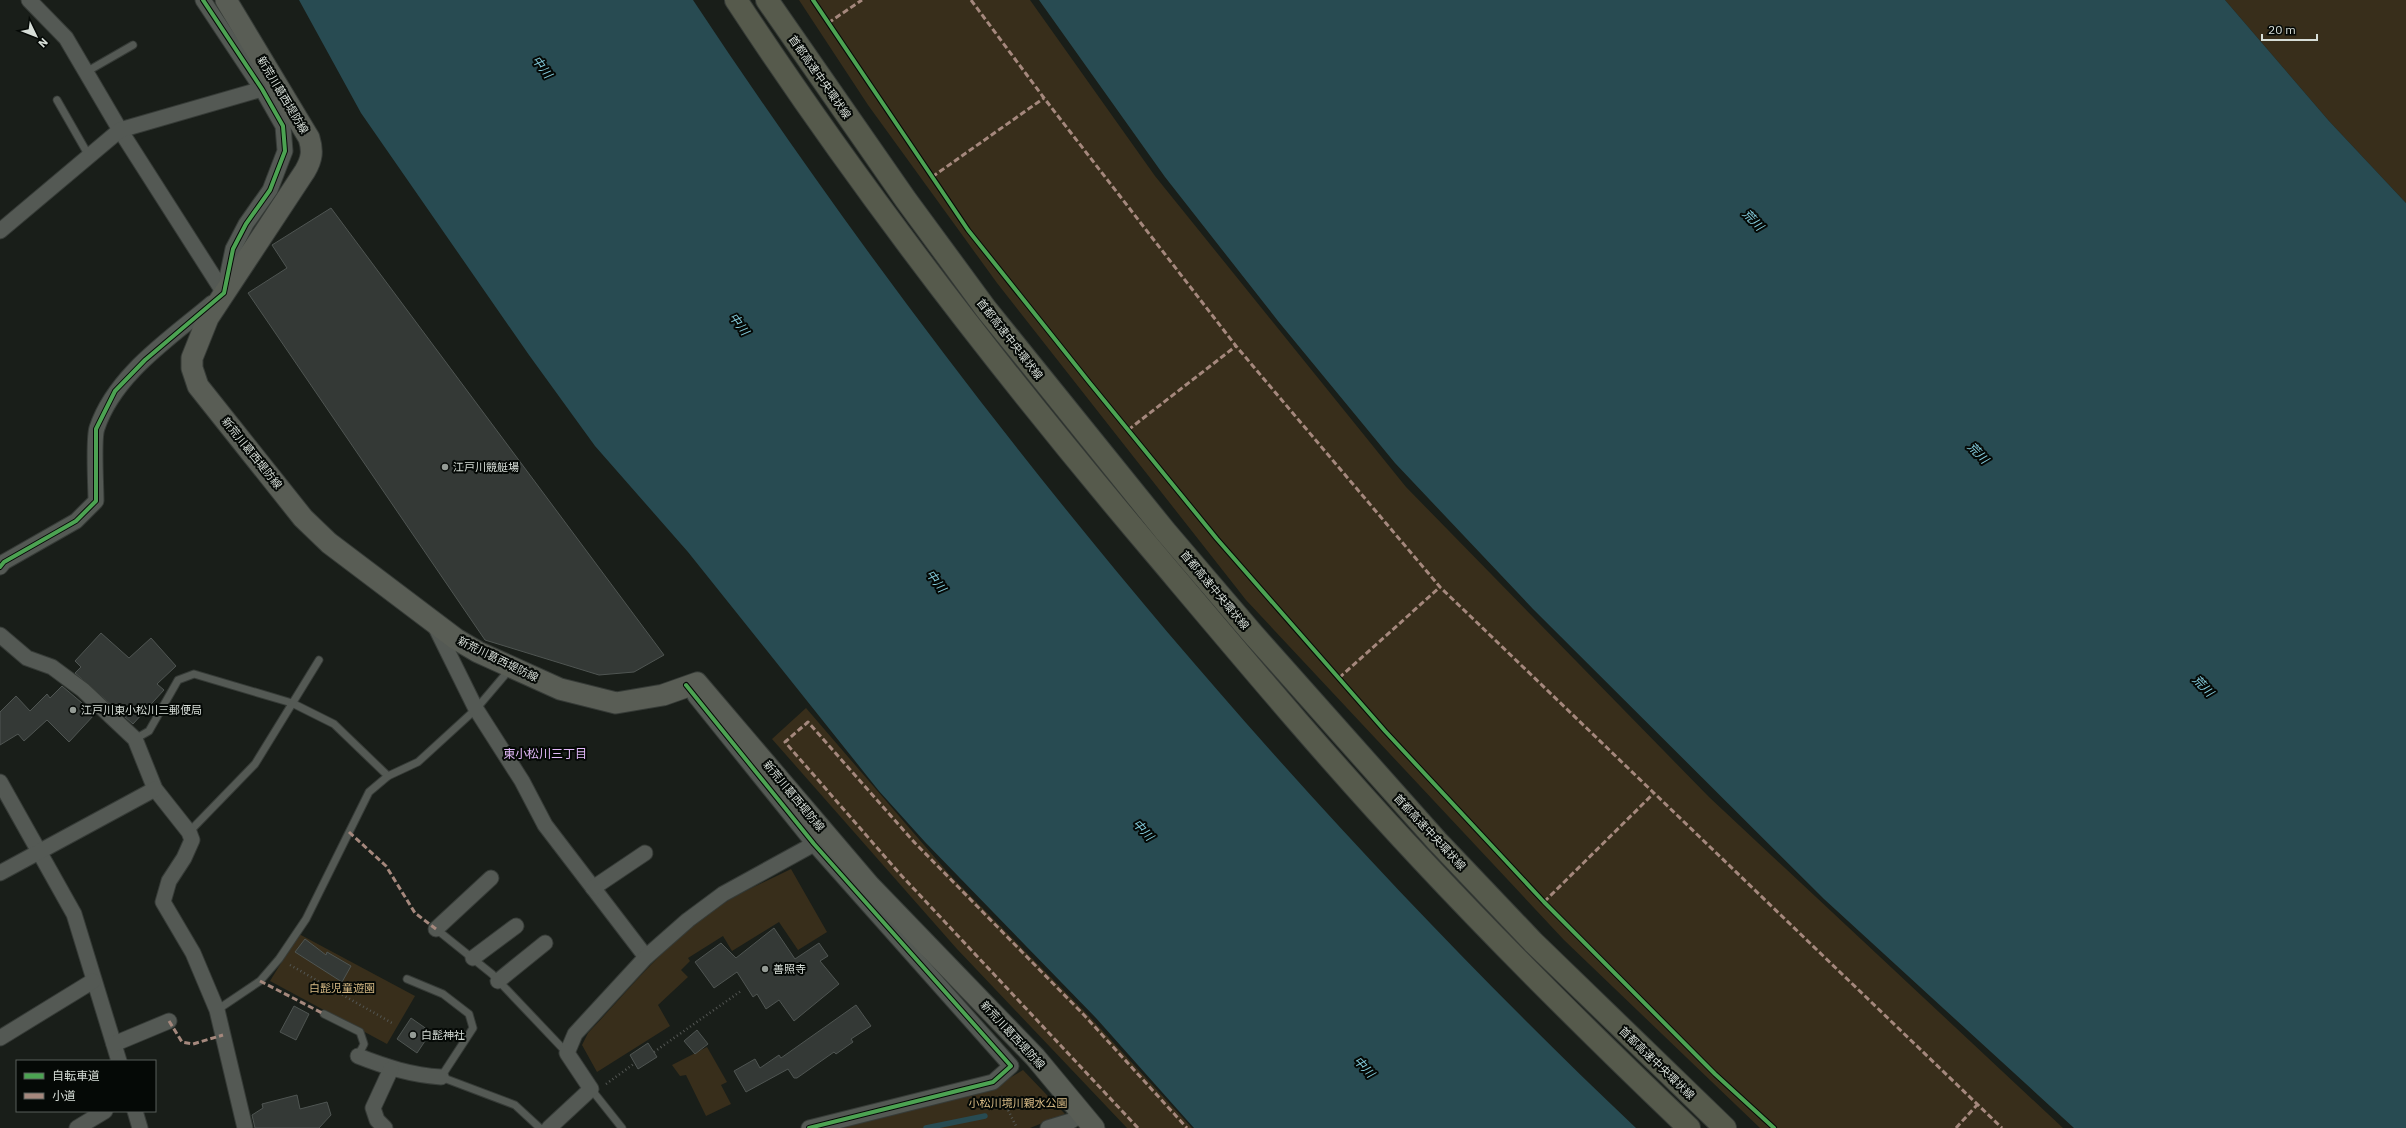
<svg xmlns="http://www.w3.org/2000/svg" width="2406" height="1128" viewBox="0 0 2406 1128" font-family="'IBM Plex Sans','Noto Sans JP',sans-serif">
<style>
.green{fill:#382e1b}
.water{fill:#284b52}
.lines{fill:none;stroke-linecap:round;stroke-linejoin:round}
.stream{stroke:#284b52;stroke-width:5.5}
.building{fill:#343936;stroke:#4f5552}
.lane-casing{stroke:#363b37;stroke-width:9}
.street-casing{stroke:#363b37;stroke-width:17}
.secondary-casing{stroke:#363b37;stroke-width:23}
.highway-casing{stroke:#363b37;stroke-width:24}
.path{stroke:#535653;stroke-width:2.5;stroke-dasharray:1 3;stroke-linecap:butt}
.lane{stroke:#545954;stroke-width:7}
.street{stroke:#545954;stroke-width:15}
.secondary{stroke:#595d55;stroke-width:21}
.highway{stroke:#565a4c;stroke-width:22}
.quiet{stroke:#a5887d;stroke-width:3;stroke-dasharray:6 3;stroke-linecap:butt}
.cycleway-casing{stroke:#050906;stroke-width:6}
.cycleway{stroke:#4ca352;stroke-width:4}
.poi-dot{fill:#949b95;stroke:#050906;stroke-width:1.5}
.labels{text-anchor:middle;stroke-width:4;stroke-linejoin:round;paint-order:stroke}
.street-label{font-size:11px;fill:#d7ded8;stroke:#050906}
.poi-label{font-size:11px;fill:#d7ded8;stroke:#050906;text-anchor:start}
.park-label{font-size:11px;fill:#d7ba85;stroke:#050906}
.water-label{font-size:12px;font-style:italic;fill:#84ccdd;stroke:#050906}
.neighbourhood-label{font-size:12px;fill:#e2b8f9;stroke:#050906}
</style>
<rect width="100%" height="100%" fill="#191e19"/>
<g class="green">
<path d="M799,0H1030L1155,176L1406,487L1709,797L2063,1128H1760L1564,940L1246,600L997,283L868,105Z"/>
<path d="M2225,0H2406V203L2329,121Z"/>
<path d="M806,708L949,874L1088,1015L1192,1128H1127L957,949L772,739Z"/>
<path d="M791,869L827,932L798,950L779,922L732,951L723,936L688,958L690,961L681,970L688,977L658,1005L670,1026L597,1072L582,1045L588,1033C629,990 668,940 718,907C740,892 767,881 791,869Z"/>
<path d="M299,934L415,996L387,1044L270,981Z"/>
<path d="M707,1047L727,1082L721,1085L731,1104L706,1116L686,1075L680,1076L672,1065Z"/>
<path d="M1023,1070L1065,1114L1030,1128H832L993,1088Z"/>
</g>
<g class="water">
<path d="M299,0H693C964,409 1280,790 1636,1128H1194L1096,1018L925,842L879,791L688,552L595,446L529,355L361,113Z"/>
<path d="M1039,0H2225L2329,121L2406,203V1128H2074L1824,899L1533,609L1395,463L1278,321L1165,177Z"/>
</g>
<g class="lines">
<path class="stream" d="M926,1128L985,1116"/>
</g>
<g class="building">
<path d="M331,208L664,655L634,672L599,675L485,640L248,293L287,268L272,245Z"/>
<path d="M101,633L129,658L151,638L176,666L157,684L164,690L133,724L75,673L81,667L75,661Z"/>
<path d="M62,686L95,714L69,742L47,720L24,741L18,734L0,745V712L16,696L30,711L47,694L50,698Z"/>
<path d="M774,928L795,959L819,943L828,956L820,961L839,984L794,1021L779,1000L766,1009L757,994L753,997L737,972L714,988L695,962L721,943L736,958Z"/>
<path d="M305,939L326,955L327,952L351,966L342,982L295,952Z"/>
<path d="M856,1005L871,1026L851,1039L853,1042L836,1054L834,1052L797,1078H794L788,1069L746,1092L734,1071L755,1059L760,1068L779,1055L781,1058Z"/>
<path d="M294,1006L309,1014L296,1040L280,1032Z"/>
<path d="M411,1018L431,1032L417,1053L397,1039Z"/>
<path d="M697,1030L708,1044L695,1054L684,1041Z"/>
<path d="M648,1043L657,1057L638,1069L630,1055Z"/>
<path d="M297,1095L300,1109L327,1102L331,1115L319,1128H255L252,1115L263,1108L262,1104Z"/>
</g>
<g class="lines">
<g class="lane-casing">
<g id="lane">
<path d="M86,72L133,45"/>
<path d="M57,100L89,156"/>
<path d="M135,739L149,731L178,680L194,674L292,703L334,724L388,776"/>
<path d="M189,832L255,764L319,660"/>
<path d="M436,929L492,974L567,1053"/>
<path d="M407,979L443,994L469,1014L473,1028L441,1077L515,1105L540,1128"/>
<path d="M217,1010L260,981L279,959L306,919L369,792L388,776L418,762L476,709L510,669"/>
<path d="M324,1014L360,1032L364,1044L358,1056"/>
<path d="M591,1089L622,1128"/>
</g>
</g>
<g class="street-casing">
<g id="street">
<path d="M29,0L66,38L120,130L224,293"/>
<path d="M203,0L262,89L283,126L285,151L270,190L246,224L233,249L225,287"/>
<path d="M0,231L120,130L262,89"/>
<path d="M0,567L4,562L76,521L96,501C96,486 93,439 97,428C115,374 171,338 212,303"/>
<path d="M434,624L476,709L522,781L545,825L646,957"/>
<path d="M0,635L27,658L52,667L83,690L135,739L155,789L189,832L192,840L184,858L169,881L163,902L193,953L217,1010L245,1128"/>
<path d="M695,696L814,844L1011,1066L993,1082L809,1128"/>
<path d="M0,782L74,914L119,1061"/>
<path d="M0,873L155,789"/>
<path d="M593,888L645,853"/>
<path d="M436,929L491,878"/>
<path d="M473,958L516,926"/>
<path d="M498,981L545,943"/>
<path d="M0,1038L93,981"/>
<path d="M114,1044L169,1021"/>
<path d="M358,1056C386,1067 411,1075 441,1077"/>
<path d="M135,1111L140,1128"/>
<path d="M77,1128L105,1111"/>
<path d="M385,1128L377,1120L373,1108L391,1069"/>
<path d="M549,1128L591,1089L567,1053L575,1034L646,957L688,920L723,894L814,844"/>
<path d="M1048,1128L1071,1121L1081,1115"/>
</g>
</g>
<g class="secondary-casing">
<path id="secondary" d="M226,0L309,138C313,151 312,159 305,171L208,318L192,358V368L198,386L303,518L329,543L456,639L478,652L560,689L616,703L663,695L697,683L869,885L1035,1057L1094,1128"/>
</g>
<g class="highway-casing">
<g id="highway">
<path d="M736,0C864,195 1007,379 1158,557C1244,659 1330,762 1422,860C1508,952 1598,1041 1689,1128"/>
<path d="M767,0L906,200L986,309L1165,531L1252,633L1437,841L1533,942L1725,1128"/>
</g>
</g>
<g class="path">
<path d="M290,965L392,1023"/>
<path d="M654,1052L741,991"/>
<path d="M606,1084L635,1063"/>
<path d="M1001,1096L1017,1128"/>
</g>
<use href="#lane" class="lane"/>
<use href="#street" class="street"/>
<use href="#secondary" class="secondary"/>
<use href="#highway" class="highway"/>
<g class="quiet">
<path d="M971,0L1044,98L1236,346L1440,587L2002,1128"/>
<path d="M828,23L862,0"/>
<path d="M932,177L1044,98"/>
<path d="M1128,430L1236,346"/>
<path d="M1339,678L1440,587"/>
<path d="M349,832L386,866L415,913L436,929"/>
<path d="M1544,902L1653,794"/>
<path d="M260,981L324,1014"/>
<path d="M169,1021L182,1042L193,1044L223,1035"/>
<path d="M1138,1128L900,874L785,742L808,722L915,843L1084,1015L1187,1128"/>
<path d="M1956,1128L1977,1105"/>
</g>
<g class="cycleway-casing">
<g id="cycleway">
<path d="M813,0L968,230L1089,382L1217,539L1385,731L1544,902L1715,1074L1774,1128"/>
<path d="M0,567L4,562L76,521L96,501V429L115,391L145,360L224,293L233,249L246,224L270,190L285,151L283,126L262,89L203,0"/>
<path d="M686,685L814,844L1011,1066L993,1082L809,1128"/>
</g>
</g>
<use href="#cycleway" class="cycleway"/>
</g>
<g class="poi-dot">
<circle cx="445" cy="467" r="4"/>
<circle cx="73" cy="710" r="4"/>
<circle cx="765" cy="969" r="4"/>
<circle cx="413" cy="1035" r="4"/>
</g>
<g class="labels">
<g class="street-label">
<text transform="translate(820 77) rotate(55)" y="4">首都高速中央環状線</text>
<text transform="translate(283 95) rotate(59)" y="4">新荒川葛西堤防線</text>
<text transform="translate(1010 339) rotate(52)" y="4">首都高速中央環状線</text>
<text transform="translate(252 453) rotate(51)" y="4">新荒川葛西堤防線</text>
<text transform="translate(1215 590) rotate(50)" y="4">首都高速中央環状線</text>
<text transform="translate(498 659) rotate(26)" y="4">新荒川葛西堤防線</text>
<text transform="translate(794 796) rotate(50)" y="4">新荒川葛西堤防線</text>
<text transform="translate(1430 832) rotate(47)" y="4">首都高速中央環状線</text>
<text transform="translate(1013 1035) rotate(47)" y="4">新荒川葛西堤防線</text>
<text transform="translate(1657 1063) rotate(44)" y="4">首都高速中央環状線</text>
</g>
<g class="poi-label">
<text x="453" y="471">江戸川競艇場</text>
<text x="81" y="714">江戸川東小松川三郵便局</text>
<text x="773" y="973">善照寺</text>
<text x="421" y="1039">白髭神社</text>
</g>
<g class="park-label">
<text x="342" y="992">白髭児童遊園</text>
<text x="1018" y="1107">小松川境川親水公園</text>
</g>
<g class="water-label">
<text transform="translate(542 67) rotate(53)" y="4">中川</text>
<text transform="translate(1753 220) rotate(46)" y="4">荒川</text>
<text transform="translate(739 324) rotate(53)" y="4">中川</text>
<text transform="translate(1978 453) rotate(46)" y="4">荒川</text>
<text transform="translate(936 581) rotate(53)" y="4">中川</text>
<text transform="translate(2203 686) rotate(46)" y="4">荒川</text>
<text transform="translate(1143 830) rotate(47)" y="4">中川</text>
<text transform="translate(1364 1067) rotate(47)" y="4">中川</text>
</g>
<g class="neighbourhood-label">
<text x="545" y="758">東小松川三丁目</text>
</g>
</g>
<rect x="16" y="1060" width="140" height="52" fill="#050906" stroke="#595e5a"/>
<rect x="24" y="1073" width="20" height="6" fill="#4ca352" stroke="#595e5a"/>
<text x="52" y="1080" font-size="12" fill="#d7ded8">自転車道</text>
<rect x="24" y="1093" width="20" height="6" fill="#a5887d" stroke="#595e5a"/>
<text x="52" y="1100" font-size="12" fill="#d7ded8">小道</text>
<g transform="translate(36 36) rotate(133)" stroke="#050906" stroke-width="3" paint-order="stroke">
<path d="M0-3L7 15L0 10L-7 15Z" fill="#d7ded8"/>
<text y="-6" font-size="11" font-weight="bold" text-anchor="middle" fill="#d7ded8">N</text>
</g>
<path d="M2262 34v6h55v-6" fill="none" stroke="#d7ded8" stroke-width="2"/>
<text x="2268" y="34" font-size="12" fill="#d7ded8" stroke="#050906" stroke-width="3" paint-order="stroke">20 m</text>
</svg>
